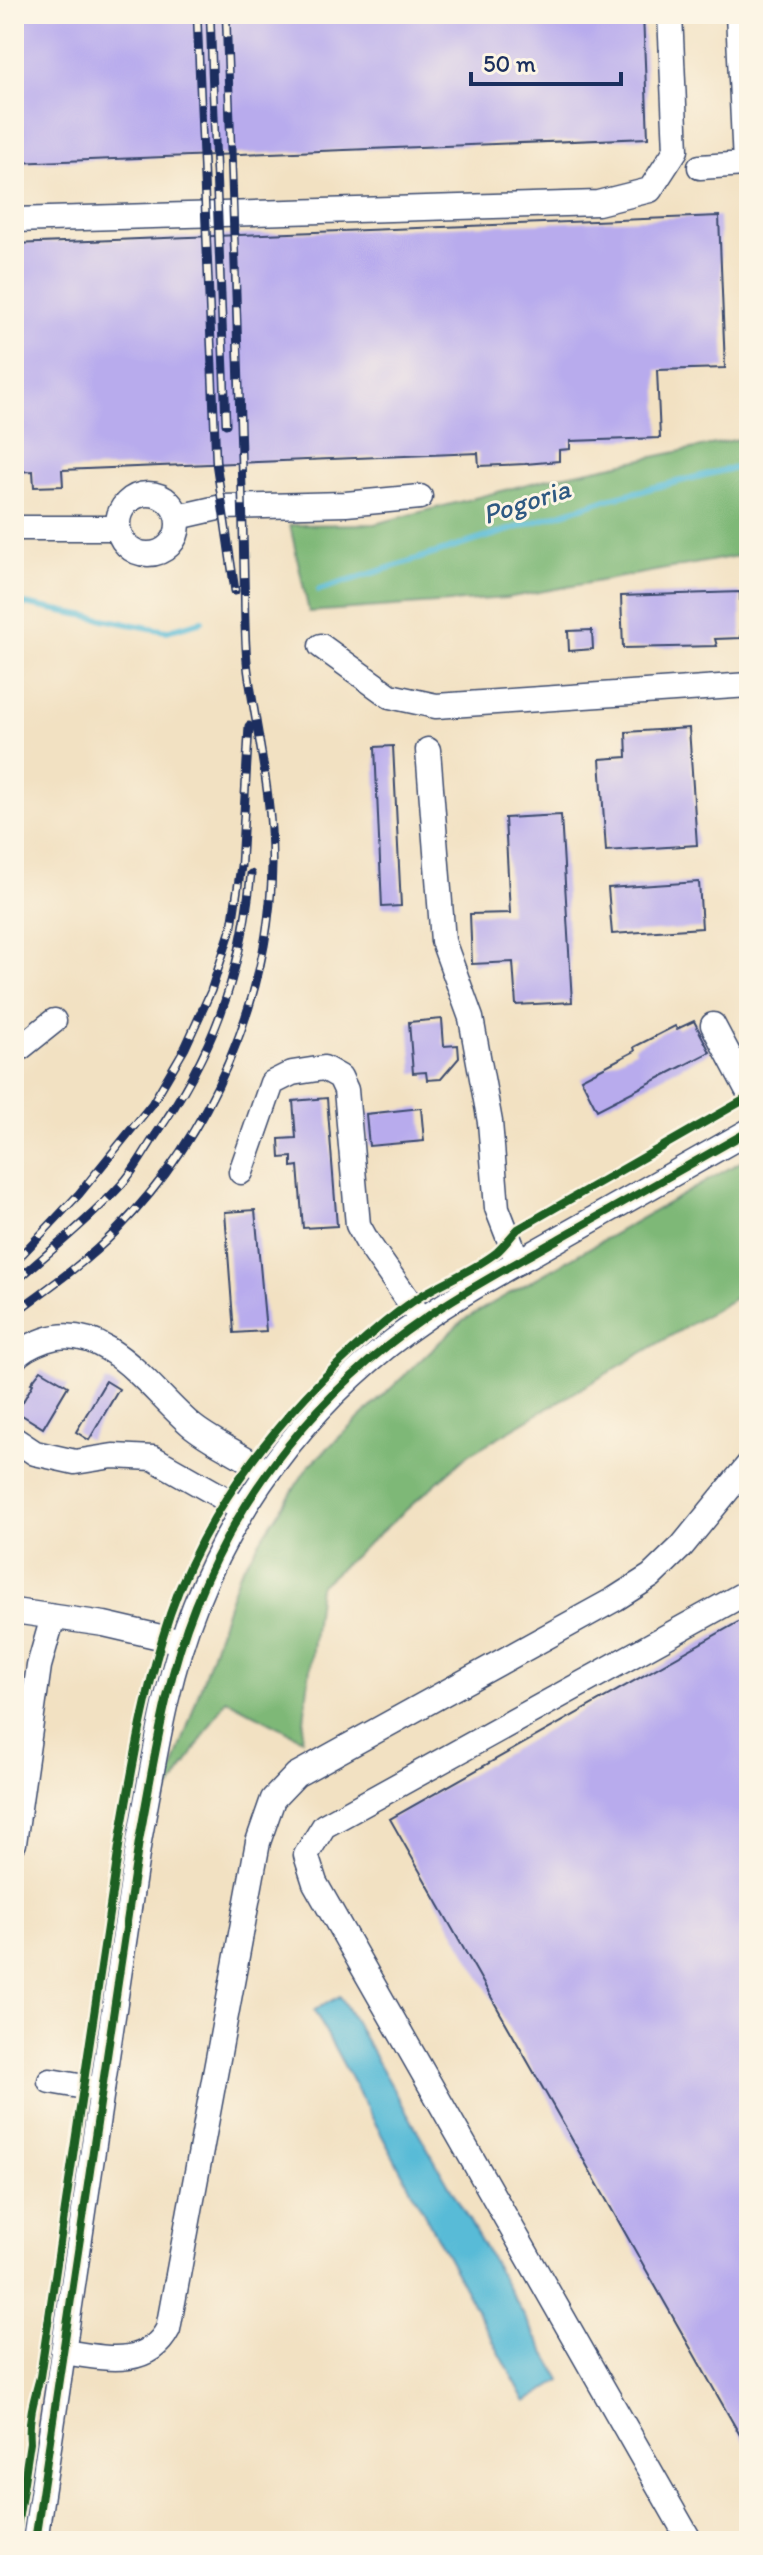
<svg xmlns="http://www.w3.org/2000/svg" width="763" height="2555" viewBox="0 0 763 2555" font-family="Itim,sans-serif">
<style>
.forest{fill:#7eb877;stroke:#4c746a;stroke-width:2}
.water{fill:#59bbd7;stroke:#3a759a;stroke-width:2}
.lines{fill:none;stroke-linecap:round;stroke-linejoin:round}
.stream{stroke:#59bbd7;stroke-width:6}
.building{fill:#b8abed}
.minor-casing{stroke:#3b4a6d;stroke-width:27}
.minor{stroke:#fff;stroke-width:24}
.rail-casing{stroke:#1b2f5e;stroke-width:9}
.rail{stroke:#fcf5e5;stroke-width:6;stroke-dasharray:18;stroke-linecap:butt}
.cycleway-casing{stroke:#fcf5e5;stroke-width:13}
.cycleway{stroke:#1b5e20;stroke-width:8}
.labels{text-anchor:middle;stroke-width:6;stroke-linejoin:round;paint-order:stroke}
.water-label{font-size:28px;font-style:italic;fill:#2e5982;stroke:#fcf5e5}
</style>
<rect width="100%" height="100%" fill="#fcf5e5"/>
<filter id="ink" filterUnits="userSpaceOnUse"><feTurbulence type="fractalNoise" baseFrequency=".0125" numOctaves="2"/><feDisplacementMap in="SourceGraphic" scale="16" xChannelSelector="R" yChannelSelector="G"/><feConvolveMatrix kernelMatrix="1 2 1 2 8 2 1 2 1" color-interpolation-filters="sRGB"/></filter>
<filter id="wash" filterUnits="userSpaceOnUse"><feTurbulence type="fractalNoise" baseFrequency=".006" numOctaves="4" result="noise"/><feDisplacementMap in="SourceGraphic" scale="32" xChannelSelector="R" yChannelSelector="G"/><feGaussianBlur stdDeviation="1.8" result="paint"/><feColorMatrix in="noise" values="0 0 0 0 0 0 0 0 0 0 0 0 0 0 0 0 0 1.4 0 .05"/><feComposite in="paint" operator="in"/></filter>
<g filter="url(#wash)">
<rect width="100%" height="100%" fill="#f2e1c2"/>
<g class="forest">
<path d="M749,437V554L506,598L309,612L290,525L375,524L547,479Z"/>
<path d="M749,1157V1290L468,1455L319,1587L302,1739L226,1699L162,1803L238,1575L308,1467L463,1320Z"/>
</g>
<path class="water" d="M340,1996L561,2380L526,2402L314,2010Z"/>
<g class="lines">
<g class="stream">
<path d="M319,590L604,500L749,464"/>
<path d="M14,602L166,631L202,621"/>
</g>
</g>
<g id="blocks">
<g class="building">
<path d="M14,14H643L648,138L14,163Z"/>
<path d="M719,216L725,368L657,370L660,438L570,441V449L559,450V461L525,464L479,466L478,453L62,470L63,486L34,487L33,471L14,472V244Z"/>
<path d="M740,592L741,638L715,639L717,646L623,648L621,596Z"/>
<path d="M592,630L593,649L569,651L568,631Z"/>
<path d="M689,728L697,845L606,851L600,759L627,757L626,732Z"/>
<path d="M393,746L401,906L382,907L375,747Z"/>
<path d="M561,815L572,1002L516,1005L513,962L472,964L470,914L510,913L505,818Z"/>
<path d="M699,882L702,928L612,934L608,888Z"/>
<path d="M442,1019L444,1046L458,1045L459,1058L441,1079L427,1080L426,1072L413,1073L409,1022Z"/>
<path d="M694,1021L710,1052L597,1110L581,1079L635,1051L634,1047L675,1026L677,1029Z"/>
<path d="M327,1098L337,1226L303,1228L298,1166L292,1167V1157L280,1158L279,1139L296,1138L293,1101Z"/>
<path d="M421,1108L424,1141L369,1146L366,1114Z"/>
<path d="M255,1210L266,1331L234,1333L225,1212Z"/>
<path d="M41,1370L68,1386L43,1428L17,1412L33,1384L31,1383Z"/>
<path d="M106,1381L119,1389L89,1440L76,1432Z"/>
<path d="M749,1616V2451L390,1819Z"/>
</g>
</g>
</g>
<g filter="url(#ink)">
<use href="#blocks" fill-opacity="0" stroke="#3b4a6d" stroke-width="2"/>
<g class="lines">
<g class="minor-casing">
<g id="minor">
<path d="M700,167L745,164L738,14"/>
<path d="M14,220L598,203L650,190L676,150L670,14"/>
<circle cx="148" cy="524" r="30"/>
<path d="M178,517L222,507L346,504L420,497"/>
<path d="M14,528H117"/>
<path d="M321,646L390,696L436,706L749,685"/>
<path d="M428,750L443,941L471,1018L490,1122L497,1208L518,1262"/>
<path d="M713,1025L749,1093"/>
<path d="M14,1053L54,1021"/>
<path d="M241,1172L272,1083L292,1073L324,1068L340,1077L346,1090L358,1225L368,1243L422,1320"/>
<path d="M14,1359C21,1350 34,1344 45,1340C105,1319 150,1390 190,1424C212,1443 243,1454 267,1473"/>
<path d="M14,1439L35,1453L75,1462L113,1456L153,1458L243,1509"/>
<path d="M14,1611L104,1624L182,1642"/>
<path d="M14,1843L39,1666L53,1617"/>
<path d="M50,2081L102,2090"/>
<path d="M63,2352C100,2357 147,2370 168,2329L258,1842L273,1799L296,1775L615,1599L651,1576L682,1546L749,1464"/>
<path d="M35,2541L139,1841C154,1762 165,1681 195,1606C241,1490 321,1389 425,1318C468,1288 515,1264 560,1238C623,1202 686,1167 749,1131"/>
<path d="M690,2541L315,1883L306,1855L324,1826L749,1591"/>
</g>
</g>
<use href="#minor" class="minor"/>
<g class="rail-casing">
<g id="rail">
<path d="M197,14L216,462L235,591"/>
<path d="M210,14L226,424"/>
<path d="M14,1263L79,1194L152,1104L185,1048L211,991L232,926L241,866L249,726"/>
<path d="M14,1283C50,1251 89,1220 122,1184C134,1171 143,1154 153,1139C214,1052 240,979 251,874"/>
<path d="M14,1313C50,1287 86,1262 117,1230C210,1136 270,998 272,865C273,799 257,735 248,671C244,639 245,605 244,573C240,387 233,200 226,14"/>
</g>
</g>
<use href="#rail" class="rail"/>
<g class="cycleway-casing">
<g id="cycleway">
<path d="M15,2541L30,2442C28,2419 34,2399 40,2377L121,1833C134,1759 146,1685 170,1614C208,1504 284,1409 370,1335C386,1321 405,1306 424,1294C447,1280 476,1269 497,1252C505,1245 511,1236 518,1229L749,1097"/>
<path d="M35,2541L139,1841C154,1762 165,1681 195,1606C241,1490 321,1389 425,1318C468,1288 515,1264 560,1238C623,1202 686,1167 749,1131"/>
</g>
</g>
<use href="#cycleway" class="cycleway"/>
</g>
</g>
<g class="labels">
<g class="water-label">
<text transform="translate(526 501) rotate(-18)" y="10">Pogoria</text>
</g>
</g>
<rect width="763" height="2555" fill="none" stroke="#fcf5e5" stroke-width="48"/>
<path d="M471 72v12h150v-12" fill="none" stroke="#1b2f5e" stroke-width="4"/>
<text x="483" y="72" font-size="24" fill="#1b2f5e" stroke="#fcf5e5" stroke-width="6" paint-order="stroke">50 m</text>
</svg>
